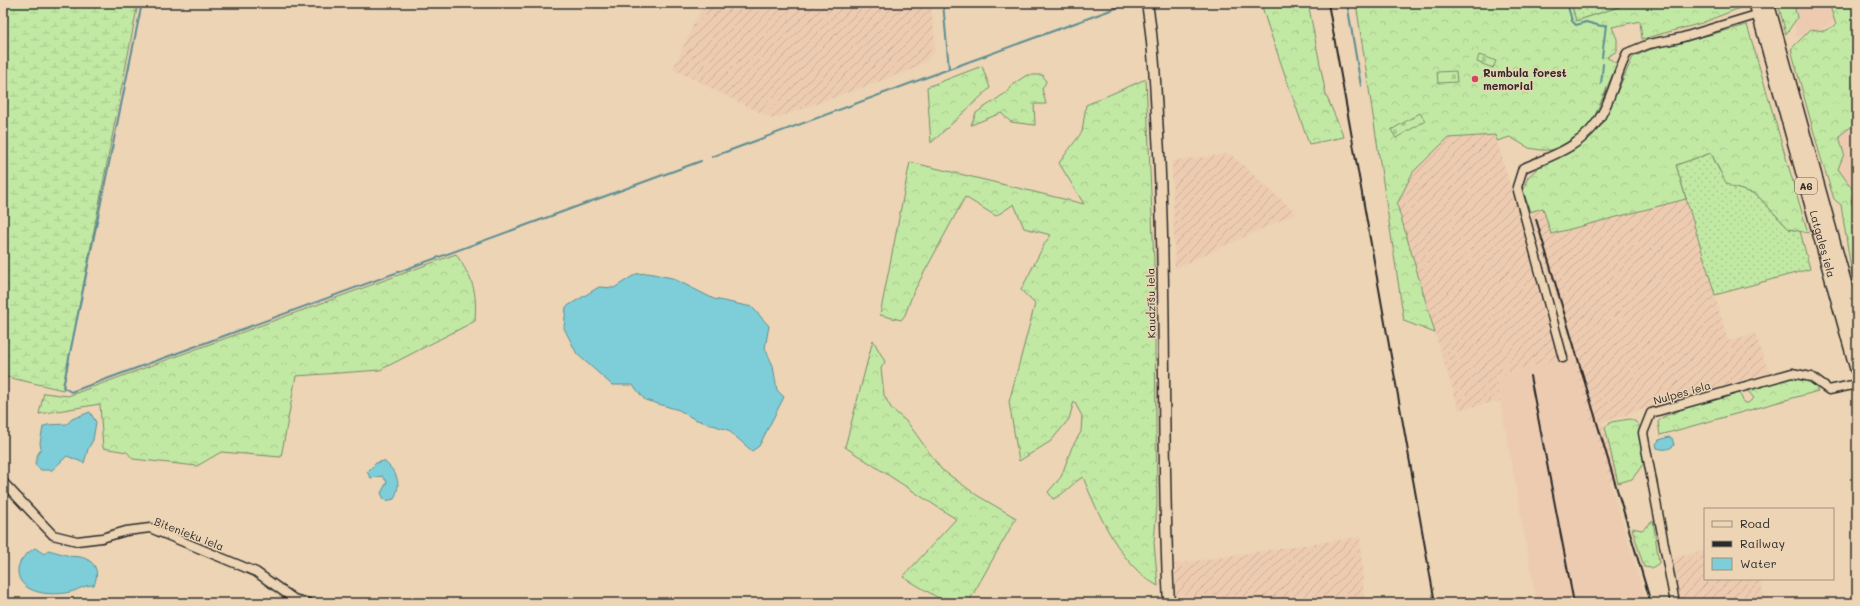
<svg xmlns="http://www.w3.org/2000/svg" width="1860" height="606" viewBox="0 0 1860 606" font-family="Mali,sans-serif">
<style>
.built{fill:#edcbb0}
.industrial{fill:url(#industrial-furrows)}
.grass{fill:url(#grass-dots);stroke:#768a68}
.forest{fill:url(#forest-crowns);stroke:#768a68}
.wetland{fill:url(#wetland-marsh);stroke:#768a68}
.cemetery{fill:url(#cemetery-stones);stroke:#768a68}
.water{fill:#7eced9;stroke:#5d8d93}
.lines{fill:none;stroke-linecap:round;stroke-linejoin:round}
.stream{stroke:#5d8d93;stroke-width:2}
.minor-casing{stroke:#2b2b2b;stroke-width:11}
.tertiary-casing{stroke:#2b2b2b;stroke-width:13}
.trunk-casing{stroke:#2b2b2b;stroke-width:16}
.minor{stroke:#ecd4b4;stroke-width:8}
.tertiary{stroke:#ecd4b4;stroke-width:10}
.trunk{stroke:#ecd4b4;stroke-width:13}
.rail{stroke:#2b2b2b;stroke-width:2}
.poi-dot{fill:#d1495b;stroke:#ecd4b4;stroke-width:1.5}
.labels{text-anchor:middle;stroke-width:3;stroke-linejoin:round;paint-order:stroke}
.shield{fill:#ecd4b4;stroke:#655e54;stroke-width:1}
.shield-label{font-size:10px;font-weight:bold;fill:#2b2b2b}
.poi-label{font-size:11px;font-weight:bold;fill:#2b2b2b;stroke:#ecd4b4;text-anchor:start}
.street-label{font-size:11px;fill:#2b2b2b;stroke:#ecd4b4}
</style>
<defs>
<pattern id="industrial-furrows" width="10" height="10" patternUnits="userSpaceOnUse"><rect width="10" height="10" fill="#edcbb0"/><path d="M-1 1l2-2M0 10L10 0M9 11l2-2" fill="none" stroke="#cbae98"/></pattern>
<pattern id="grass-dots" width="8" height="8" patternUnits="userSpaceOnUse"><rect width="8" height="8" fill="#c2e9a4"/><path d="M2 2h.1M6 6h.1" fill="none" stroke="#a7c88d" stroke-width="1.8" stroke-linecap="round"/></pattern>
<pattern id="forest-crowns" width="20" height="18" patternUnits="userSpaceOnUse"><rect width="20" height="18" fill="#c2e9a4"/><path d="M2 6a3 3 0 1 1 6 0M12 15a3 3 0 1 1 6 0" fill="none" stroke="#a7c88d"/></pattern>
<pattern id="wetland-marsh" width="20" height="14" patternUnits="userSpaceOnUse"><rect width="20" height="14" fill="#c2e9a4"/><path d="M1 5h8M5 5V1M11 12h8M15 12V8" fill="none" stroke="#a7c88d"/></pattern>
<pattern id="cemetery-stones" width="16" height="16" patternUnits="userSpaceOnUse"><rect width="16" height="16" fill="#c2e9a4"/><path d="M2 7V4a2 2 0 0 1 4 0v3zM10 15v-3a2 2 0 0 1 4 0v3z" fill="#a7c88d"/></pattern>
</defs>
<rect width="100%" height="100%" fill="#ecd4b4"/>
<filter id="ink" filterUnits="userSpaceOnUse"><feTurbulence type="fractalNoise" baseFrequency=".025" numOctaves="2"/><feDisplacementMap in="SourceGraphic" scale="8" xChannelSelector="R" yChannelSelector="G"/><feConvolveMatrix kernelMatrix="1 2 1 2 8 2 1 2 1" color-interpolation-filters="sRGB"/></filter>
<g filter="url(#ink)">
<g class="built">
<path d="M1789,3H1833L1837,20L1822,29L1797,37Z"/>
<path d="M1857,123V252L1825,141Z"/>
<path d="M1574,355L1603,459L1647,603H1537L1496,378L1516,372L1519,369Z"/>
</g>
<g class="industrial">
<path d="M704,3H931L935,50L925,62L908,71L773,119L673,69Z"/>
<path d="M1495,135L1561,359L1519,369L1516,372L1496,378L1500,401L1459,409L1435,333L1397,204L1413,172L1448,138Z"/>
<path d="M1230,154L1296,213L1175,268L1172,161Z"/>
<path d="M1686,199L1728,341L1755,334L1769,372L1602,422L1618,480L1610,482L1574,362L1576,361L1574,355L1530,212L1543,208L1552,234Z"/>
<path d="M1360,537L1364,603H1179L1189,601L1188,595L1176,596L1175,564Z"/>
<path d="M1705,550V579H1759L1766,603H1681L1672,559Z"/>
</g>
<g class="grass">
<path d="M1571,3H1631L1576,21Z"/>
<path d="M1711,153L1719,170L1732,187L1756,194L1789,229L1800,231L1810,269L1715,295L1676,165Z"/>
</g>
<g class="forest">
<path d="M1261,3H1308L1326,95L1344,137L1309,144L1267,23Z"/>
<path d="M1356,3H1571L1576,21L1631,3H1741L1742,7L1702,23L1642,39L1640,21L1612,27L1617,39V51L1607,57L1617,64L1594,118L1581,134L1554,150H1541L1529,148L1510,137L1497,141L1495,135L1448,138L1413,172L1397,204L1435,333L1404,321Z"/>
<path d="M1778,3H1794L1797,18L1786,34Z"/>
<path d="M1829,3H1857V122L1839,136L1844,154L1838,169L1854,191L1851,201L1856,215L1852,227L1857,250V273L1852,275L1841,205L1834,199L1820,155L1791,49L1811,29L1824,31L1836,25Z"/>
<path d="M1747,25L1808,233L1789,229L1756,194L1732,187L1726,183L1711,153L1676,165L1686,199L1551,234L1543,208L1530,212L1523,190L1528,177L1540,166L1564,155L1585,141L1602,125L1633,57L1661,45L1667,46Z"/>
<path d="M982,66L990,88L931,143L927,87Z"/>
<path d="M1027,75H1043L1046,82L1042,89L1046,104H1034L1035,125L1011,122L1001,113L971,125L976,113L1007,92L1013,84Z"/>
<path d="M1146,79L1154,261L1157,505L1154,543L1158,586C1121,566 1098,514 1083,477C1072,483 1065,494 1053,499L1048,492L1061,477L1072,447L1081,432L1082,416L1074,401L1069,419L1051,441L1019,461L1009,402L1035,304L1021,290L1045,243L1051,235L1024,228L1014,204L996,216L965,197L913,293L905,315L901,320L880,315L910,162L1084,204L1059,163L1082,132L1086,105Z"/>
<path d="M456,254C473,281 477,288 475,321L380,370L296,376L281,457L221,452L197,466L133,459L127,452L103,448L100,404L39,414L44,393L68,396Z"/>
<path d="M873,340L885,362L881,368L884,395L891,408L908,423L941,469L978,496L1016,518L968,603H947L903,577L956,519L845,447Z"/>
<path d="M1794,375L1810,379L1818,391L1660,435L1658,422C1663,415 1669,415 1677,412C1681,410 1683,406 1687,405C1704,399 1722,398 1739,392L1744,403H1748L1754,398L1747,390Z"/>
<path d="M1630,419L1636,422L1641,429L1640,439L1644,463L1632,479L1618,483L1605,427L1611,422Z"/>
<path d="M1653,521L1659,563L1652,568L1644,567L1632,528L1642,530Z"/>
</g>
<path class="wetland" d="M3,3H138L63,390L3,376Z"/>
<g class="cemetery">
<path d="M1479,55L1496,61L1493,68L1477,62Z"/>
<path d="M1456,71L1457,82L1438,83L1437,72Z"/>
<path d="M1420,113L1425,121L1396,138L1391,130Z"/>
</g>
<g class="water">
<path d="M648,273L672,278L714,299L752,307L769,326L765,348L773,366L777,390L784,397L759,446L752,451L728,430L694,419L679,410L645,400L633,385H612L577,354L564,328L566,307L599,287L614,288L636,274Z"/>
<path d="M90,412L96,422L93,440L88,449L84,463L67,456L52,470H41L35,465L37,456L41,448L40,443L43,427L47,425L67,424L72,419Z"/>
<path d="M1669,437L1672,438L1674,445C1670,450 1663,450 1657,448L1656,444L1659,440Z"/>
<path d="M384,461C397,473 402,482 394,499L385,501L381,493L387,482L382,476L371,478L367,472L376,463Z"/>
<path d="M35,548L44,554L48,550C56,552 63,554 70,556C73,557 77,556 80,557C95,560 100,571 94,585C83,585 79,590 70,592C54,596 20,595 18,572C17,561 27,553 35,548Z"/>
</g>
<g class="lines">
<g class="stream">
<path d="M142,3L63,387L71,392L701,161"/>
<path d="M1133,3H1135"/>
<path d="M1347,3L1361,86"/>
<path d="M1567,3L1572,21L1576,25L1586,22L1601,26L1606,25L1602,57"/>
<path d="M949,69L1130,3"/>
<path d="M1601,84L1603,64"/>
<path d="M712,157L949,69L943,3"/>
</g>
<g class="minor-casing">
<g id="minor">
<path d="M1563,358L1517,187L1523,168C1555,155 1588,144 1604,110C1613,92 1618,71 1627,53L1649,44L1680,38L1763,13"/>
<path d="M3,482L53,535L77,541L102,538L126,531L150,528L256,572L294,599L309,603"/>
<path d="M1675,603L1643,433L1651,413L1792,373L1811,377L1829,390L1857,384"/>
</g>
</g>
<g class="tertiary-casing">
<path id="tertiary" d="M1147,3C1155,53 1156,103 1159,153C1167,303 1161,453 1169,603"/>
</g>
<g class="trunk-casing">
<g id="trunk">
<path id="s1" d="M1756,3L1857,369"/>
<path d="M1767,3L1857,328"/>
</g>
</g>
<use href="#minor" class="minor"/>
<use href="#tertiary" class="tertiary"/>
<use href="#trunk" class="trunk"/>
<g class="rail">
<path d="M1328,3L1435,603"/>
<path d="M1536,219L1651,603"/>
<path d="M1530,376L1574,603"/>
</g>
</g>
</g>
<circle class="poi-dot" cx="1475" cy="79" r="4"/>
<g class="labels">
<rect class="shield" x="1795" y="178" width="22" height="16" rx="3"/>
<g class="shield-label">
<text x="1806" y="190">A6</text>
</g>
<g class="poi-label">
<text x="1483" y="77">Rumbula forest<tspan x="1483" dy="13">memorial</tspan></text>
</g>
<g class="street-label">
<text dy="4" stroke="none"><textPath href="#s1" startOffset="250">Latgales iela</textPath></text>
<text transform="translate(1151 303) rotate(-91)" y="4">Kaudzīšu iela</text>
<text transform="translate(1682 393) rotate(-16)" y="4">Nulpes iela</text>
<text transform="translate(189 534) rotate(21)" y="4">Bitenieku iela</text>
</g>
</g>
<rect width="1860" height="606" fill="none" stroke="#ecd4b4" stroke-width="16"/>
<rect x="8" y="8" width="1844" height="590" fill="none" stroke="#2b2b2b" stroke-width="1.5" filter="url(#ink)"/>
<rect x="1704" y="508" width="130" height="72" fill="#ecd4b4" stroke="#9f907d"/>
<rect x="1712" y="521" width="20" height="6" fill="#ecd4b4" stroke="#9f907d"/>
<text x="1740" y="528" font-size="12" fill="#2b2b2b">Road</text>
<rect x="1712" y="541" width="20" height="6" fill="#2b2b2b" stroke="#9f907d"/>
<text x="1740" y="548" font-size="12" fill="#2b2b2b">Railway</text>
<rect x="1712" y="558" width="20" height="12" fill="#7eced9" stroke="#9f907d"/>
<text x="1740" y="568" font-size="12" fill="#2b2b2b">Water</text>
</svg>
